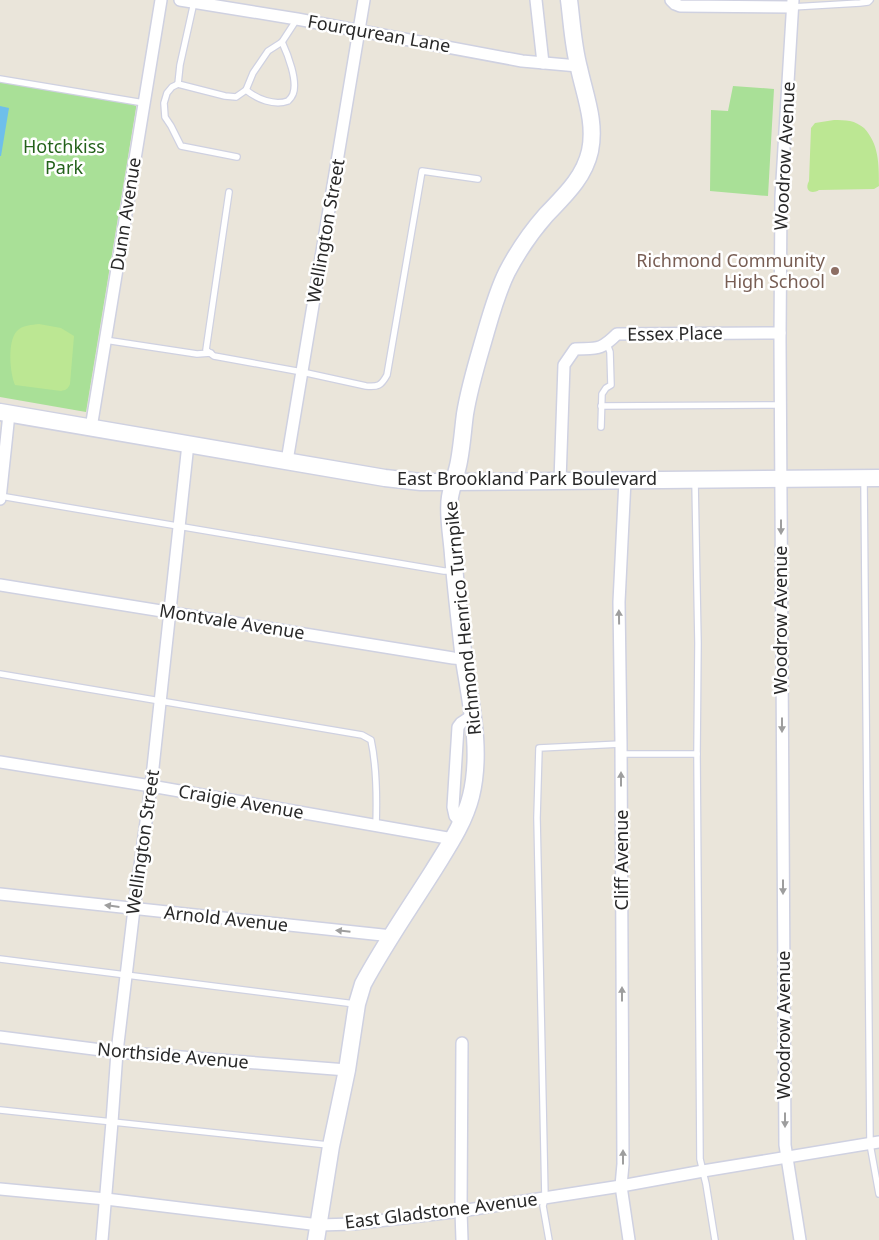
<svg xmlns="http://www.w3.org/2000/svg" width="879" height="1240" viewBox="0 0 879 1240" font-family="'Noto Sans',sans-serif">
<style>
.green{fill:#a9e097}
.pitch{fill:#bce793}
.water{fill:#6ebfeb}
.lines{fill:none;stroke-linecap:round;stroke-linejoin:round}
.lane-casing{stroke:#cfd1e1;stroke-width:8}
.street-casing{stroke:#cfd1e1;stroke-width:14}
.secondary-casing{stroke:#cfd1e1;stroke-width:19}
.lane{stroke:#fff;stroke-width:5.5}
.street{stroke:#fff;stroke-width:11}
.secondary{stroke:#fff;stroke-width:16}
.oneway{fill:#9e9e9e}
.education-dot{fill:#8d6e63;stroke:#fff;stroke-width:2}
.labels{text-anchor:middle;stroke-width:5;stroke-linejoin:round;paint-order:stroke}
.street-label{font-size:18px;fill:#282828;stroke:#fff}
.park-label{font-size:18px;fill:#24621b;stroke:#fff}
.education-label{font-size:18px;fill:#785e54;stroke:#fff;text-anchor:end}
</style>
<rect width="100%" height="100%" fill="#eae5da"/>
<g class="green">
<path d="M0,81L132,104L136,106V108L86,412L0,397Z"/>
<path d="M733,86L774,89L768,196L710,191L711,110L728,111Z"/>
</g>
<g class="pitch">
<path d="M834,120C839,120 845,120 850,121C855,122 860,125 864,128C879,144 879,164 879,186L874,189L819,190C811,195 804,190 809,181L811,128L815,123Z"/>
<path d="M39,324L61,328L74,336L70,384C68,389 66,390 61,391L15,385C10,373 7,341 17,331C22,325 32,325 39,324Z"/>
</g>
<path class="water" d="M0,106L9,108L1,156H0Z"/>
<g class="lines">
<g class="lane-casing">
<g id="lane">
<path d="M194,2L180,65L178,84L225,96L236,97L246,90L253,73L268,51L282,42L297,19"/>
<path d="M792,7L860,3L868,2L870,0"/>
<path d="M0,79L144,103"/>
<path d="M178,84L172,87L167,93L164,103L165,117L171,126L181,146L237,157"/>
<path d="M246,90C257,99 274,106 288,101C290,99 292,97 293,94C298,81 288,55 282,42"/>
<path d="M229,192L206,350L214,356L302,372L366,386C378,387 381,386 387,375L422,171L478,179"/>
<path d="M105,340L197,354L211,353"/>
<path d="M601,406L781,405"/>
<path d="M601,427L602,394L606,388L611,385L610,352L607,344"/>
<path d="M864,480L870,1144L879,1194"/>
<path d="M695,481L698,643L697,754L700,1159L706,1184L715,1240"/>
<path d="M0,496L444,571H453"/>
<path d="M0,674L362,735L371,740C377,768 377,797 376,826"/>
<path d="M621,754H697"/>
<path d="M0,959L355,1004"/>
<path d="M0,1110L328,1145"/>
<path d="M549,1240L543,1206L545,1198L537,818L539,748L621,744"/>
</g>
</g>
<g class="street-casing">
<g id="street">
<path d="M180,0L297,19L522,61L578,66"/>
<path d="M536,0L543,63"/>
<path d="M671,0L675,4L680,6L792,7"/>
<path d="M793,0L781,197L780,340L785,1145L800,1240"/>
<path d="M91,428L161,0"/>
<path d="M287,461L364,0"/>
<path d="M625,480L619,602L621,744L623,1164L621,1186L629,1240"/>
<path d="M560,481L564,365L575,349C597,348 600,351 617,334L780,333"/>
<path d="M0,499L9,414"/>
<path d="M0,585L453,658L464,659"/>
<path d="M0,762L151,786L453,839"/>
<path d="M461,823L455,816L453,807L458,727L461,723L473,715"/>
<path d="M0,894L392,936"/>
<path d="M0,1037L117,1052L347,1070"/>
<path d="M462,1043L461,1211L462,1240"/>
<path d="M0,1189L106,1199L319,1225L353,1224L461,1211L621,1186L703,1171L879,1142"/>
<path d="M102,1240L112,1122L117,1052L134,909L151,786L188,444"/>
</g>
</g>
<g class="secondary-casing">
<g id="secondary">
<path d="M0,412L385,478L421,482H453L879,478"/>
<path d="M316,1240L331,1146L347,1070L357,1004L363,984C384,945 409,909 433,871C447,848 464,824 471,796C482,751 471,705 464,660C460,625 456,590 453,555C452,538 447,513 450,497C452,485 457,473 459,461C462,445 463,429 465,414C469,389 476,366 483,342C490,318 496,294 507,272C518,251 531,232 546,215C564,196 584,178 590,151C596,122 585,96 579,68C573,46 572,23 569,0"/>
</g>
</g>
<use href="#lane" class="lane"/>
<use href="#street" class="street"/>
<use href="#secondary" class="secondary"/>
</g>
<defs><path id="oneway-solid" d="M-6-.8H1V-3.2L6.5 0L1 3.2V.8H-6Z" transform="scale(1.25)"/></defs>
<g class="oneway">
<use href="#oneway-solid" transform="translate(781 527) rotate(90)"/>
<use href="#oneway-solid" transform="translate(619 617) rotate(-91)"/>
<use href="#oneway-solid" transform="translate(782 725) rotate(90)"/>
<use href="#oneway-solid" transform="translate(621 779) rotate(-90)"/>
<use href="#oneway-solid" transform="translate(783 887) rotate(90)"/>
<use href="#oneway-solid" transform="translate(112 906) rotate(-173)"/>
<use href="#oneway-solid" transform="translate(343 931) rotate(-174)"/>
<use href="#oneway-solid" transform="translate(622 994) rotate(-90)"/>
<use href="#oneway-solid" transform="translate(785 1120) rotate(90)"/>
<use href="#oneway-solid" transform="translate(623 1157) rotate(-90)"/>
</g>
<circle class="education-dot" cx="835" cy="271" r="5"/>
<g class="labels">
<g class="street-label">
<text transform="translate(379 34) rotate(10)" y="6">Fourqurean Lane</text>
<text transform="translate(785 156) rotate(-87)" y="6">Woodrow Avenue</text>
<text transform="translate(126 214) rotate(-81)" y="6">Dunn Avenue</text>
<text transform="translate(326 231) rotate(-80)" y="6">Wellington Street</text>
<text transform="translate(675 334) rotate(-1)" y="6">Essex Place</text>
<text x="527" y="485">East Brookland Park Boulevard</text>
<text transform="translate(463 618) rotate(-96)" y="6">Richmond Henrico Turnpike</text>
<text transform="translate(781 620) rotate(-90)" y="6">Woodrow Avenue</text>
<text transform="translate(232 622) rotate(9)" y="6">Montvale Avenue</text>
<text transform="translate(241 802) rotate(10)" y="6">Craigie Avenue</text>
<text transform="translate(143 842) rotate(-82)" y="6">Wellington Street</text>
<text transform="translate(622 860) rotate(-90)" y="6">Cliff Avenue</text>
<text transform="translate(226 919) rotate(6)" y="6">Arnold Avenue</text>
<text transform="translate(784 1025) rotate(-90)" y="6">Woodrow Avenue</text>
<text transform="translate(173 1056) rotate(5)" y="6">Northside Avenue</text>
<text transform="translate(441 1211) rotate(-7)" y="6">East Gladstone Avenue</text>
</g>
<g class="park-label">
<text x="64" y="153">Hotchkiss<tspan x="64" dy="21">Park</tspan></text>
</g>
<g class="education-label">
<text x="825" y="267">Richmond Community<tspan x="825" dy="21">High School</tspan></text>
</g>
</g>
</svg>
